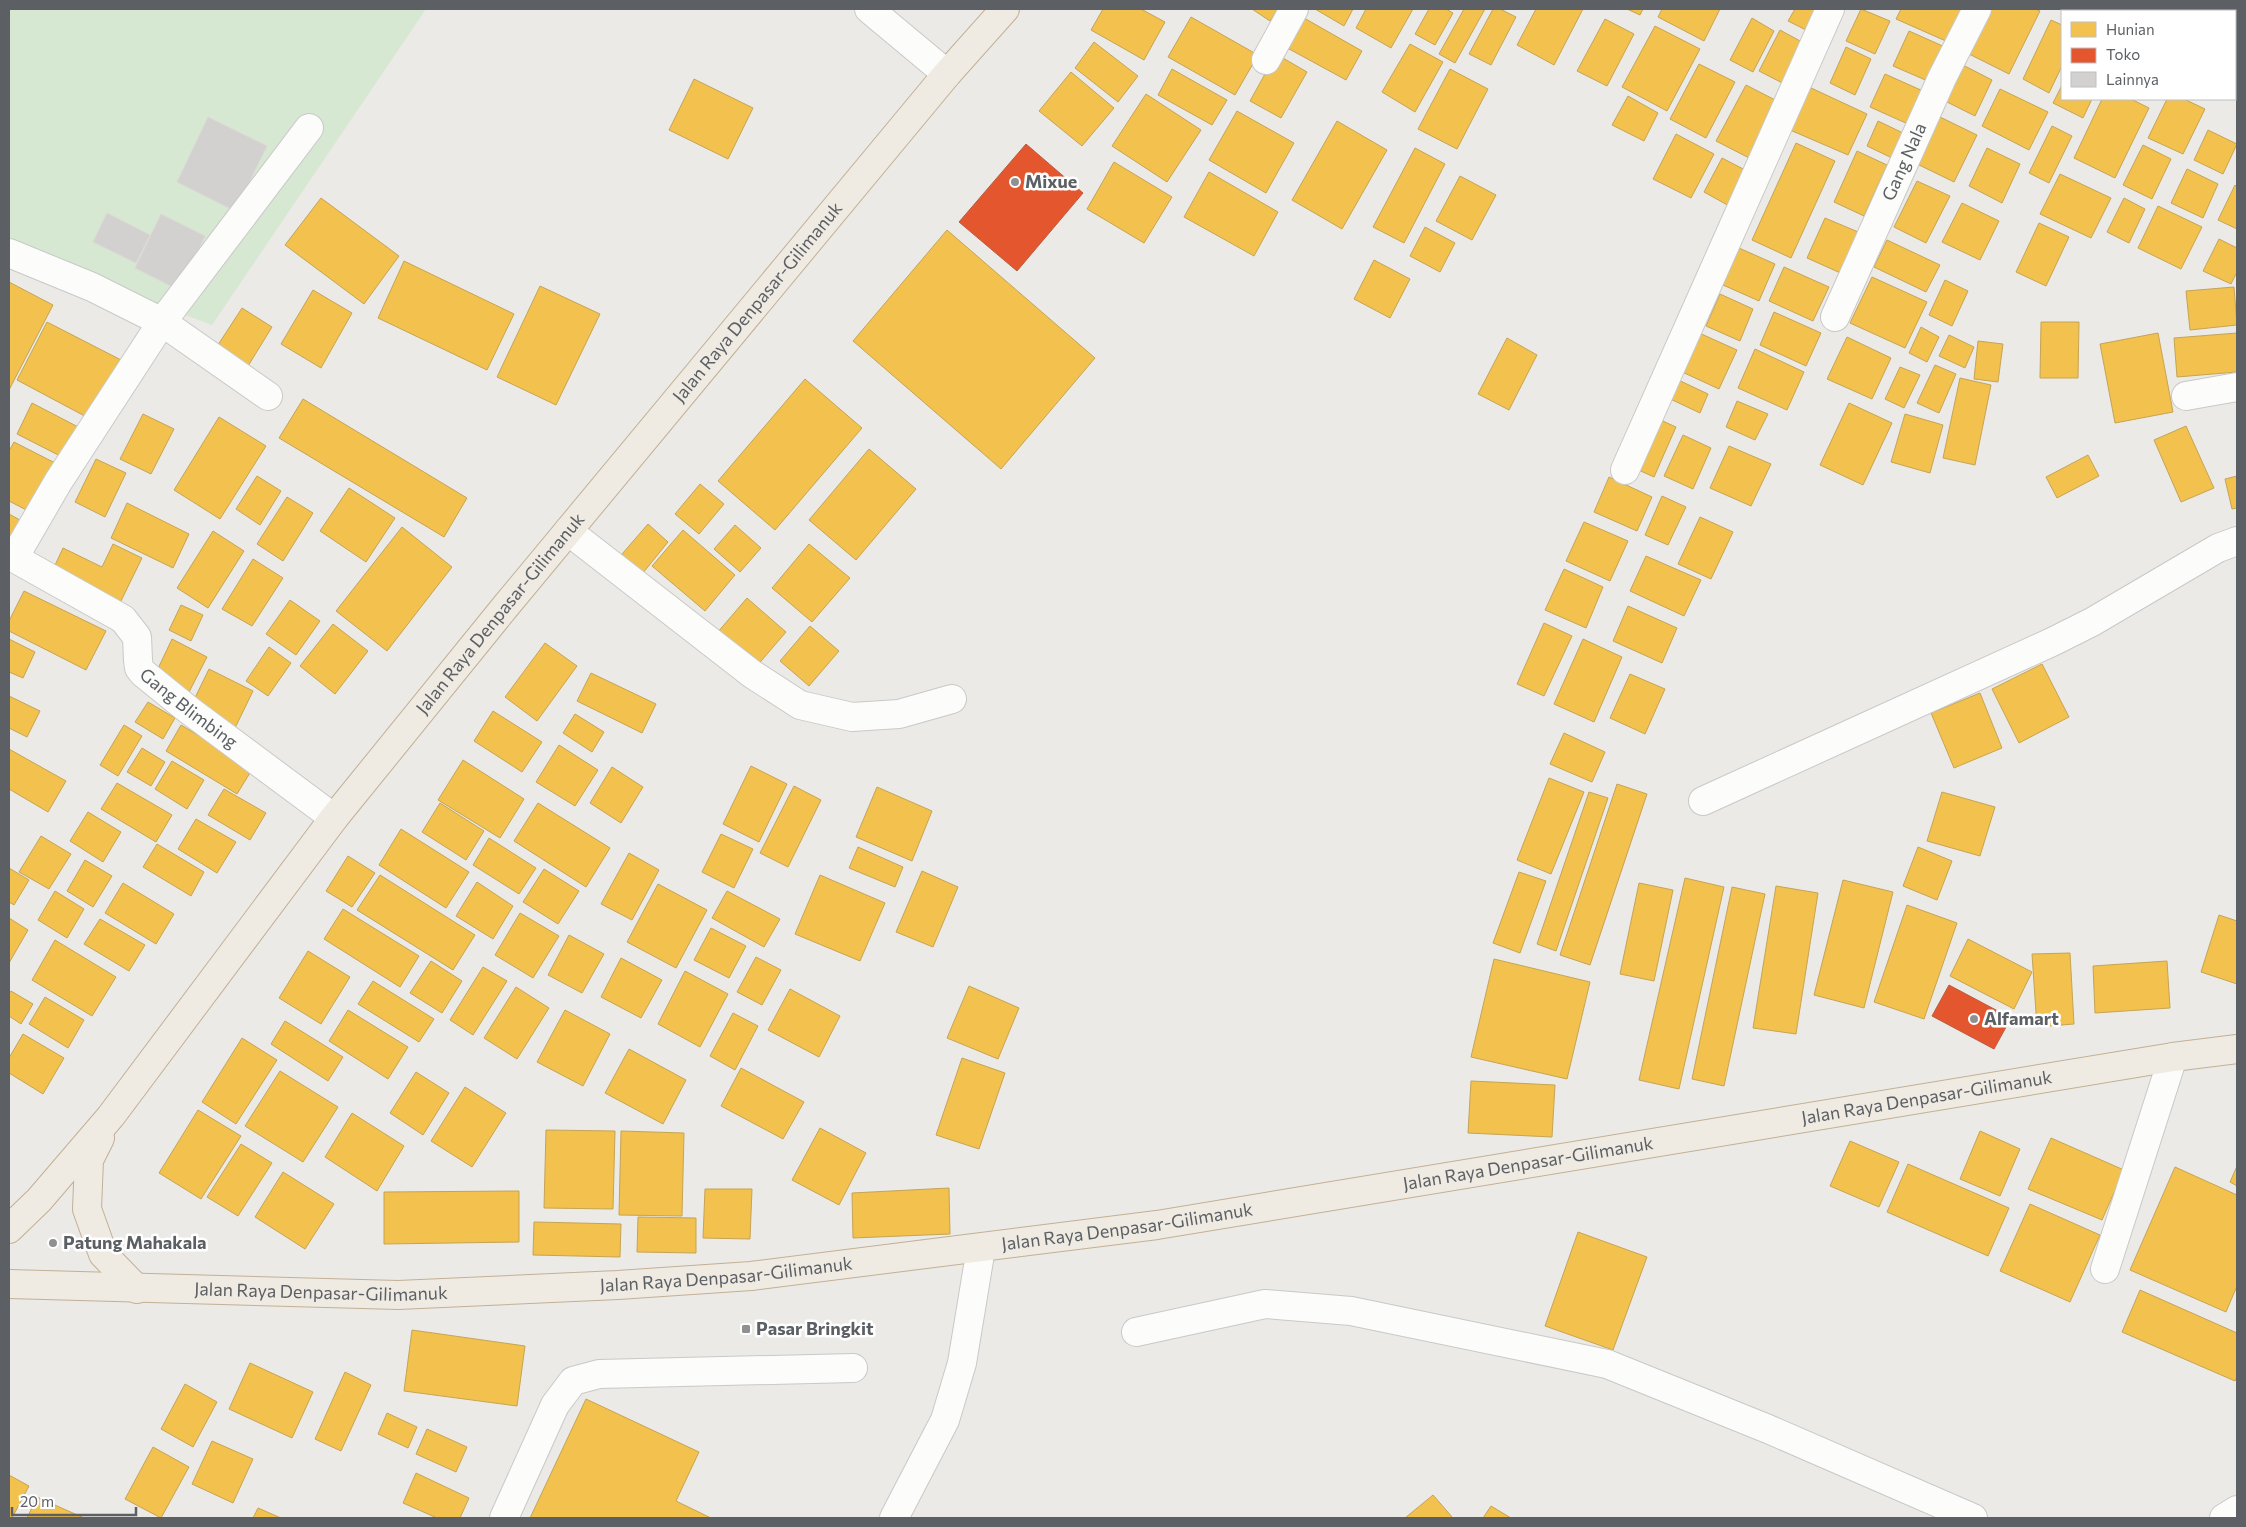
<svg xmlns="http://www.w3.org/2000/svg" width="2246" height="1527" viewBox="0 0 2246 1527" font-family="Commissioner,sans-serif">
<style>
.green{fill:#d6e7d2}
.homes{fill:#f2c14e;stroke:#c5a455}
.shops{fill:#e4572e;stroke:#bb5a3e}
.building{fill:#d3d1cf;stroke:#dbd9d5}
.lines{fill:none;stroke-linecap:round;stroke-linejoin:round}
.minor-casing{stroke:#c8c9c8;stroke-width:30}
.highway-casing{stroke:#c2b095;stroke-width:30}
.minor{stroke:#fcfcfb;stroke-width:28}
.highway{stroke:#efeae2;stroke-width:28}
.poi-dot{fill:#8e9092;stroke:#fff;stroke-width:2}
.labels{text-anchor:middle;stroke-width:5;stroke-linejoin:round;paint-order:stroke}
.street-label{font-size:18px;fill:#5c6064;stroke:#fff}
.poi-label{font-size:18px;font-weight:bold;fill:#5c6064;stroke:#fff;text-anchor:start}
</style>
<rect width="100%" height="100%" fill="#eceae6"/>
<path class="green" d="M9,9H426L212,325L9,249Z"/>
<g class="homes">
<path d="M1103,9H1141L1165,22L1144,60L1091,30Z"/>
<path d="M1252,9H1278L1270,21Z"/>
<path d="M1315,9H1353L1344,26Z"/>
<path d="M1366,9H1413L1391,48L1356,28Z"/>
<path d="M1429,9H1446L1453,13L1435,45L1415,34Z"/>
<path d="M1464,9H1485L1455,63L1439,54Z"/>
<path d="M1493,9H1500L1516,17L1491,65L1469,54Z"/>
<path d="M1536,9H1583L1554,65L1517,45Z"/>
<path d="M1627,9H1643L1640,15Z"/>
<path d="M1662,9H1720L1704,41L1658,17Z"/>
<path d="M1795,9H1825L1812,33L1788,21Z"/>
<path d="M1861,9L1890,21L1875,54L1846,41Z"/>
<path d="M1901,9H1963L1948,42L1896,19Z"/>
<path d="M1989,9H2035L2040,11L2009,74L1967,53Z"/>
<path d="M1297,14L1362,51L1346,80L1280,44Z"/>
<path d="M1191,17L1258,55L1235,95L1168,57Z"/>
<path d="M1752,18L1774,31L1753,72L1730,60Z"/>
<path d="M1605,19L1634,34L1607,86L1577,71Z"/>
<path d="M2051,20L2062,25V66L2049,93L2023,79Z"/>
<path d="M1655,26L1700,49L1667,111L1622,87Z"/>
<path d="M1780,30L1813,48L1792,88L1759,71Z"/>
<path d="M1909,31L1945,47L1930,82L1893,66Z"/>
<path d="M1094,42L1138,76L1118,102L1075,68Z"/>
<path d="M1410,44L1443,62L1415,112L1382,92Z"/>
<path d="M1846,47L1871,59L1855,95L1830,83Z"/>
<path d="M1276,54L1307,72L1281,118L1250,101Z"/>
<path d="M1959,63L1992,80L1975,116L1941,99Z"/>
<path d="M1699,64L1735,82L1706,138L1670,119Z"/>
<path d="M1172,69L1227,100L1212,125L1158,95Z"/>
<path d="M1450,69L1488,89L1457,149L1418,129Z"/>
<path d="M1071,72L1114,108L1082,146L1039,111Z"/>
<path d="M1885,74L1923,91L1908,124L1870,107Z"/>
<path d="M694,79L753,108L728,159L669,130Z"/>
<path d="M1746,85L1785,105L1755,161L1716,141Z"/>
<path d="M2062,85V99H2092L2083,118L2053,103Z"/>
<path d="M1809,87L1867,114L1848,155L1790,130Z"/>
<path d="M2000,89L2048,112L2029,150L1982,126Z"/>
<path d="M1146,94L1201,130L1167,182L1112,146Z"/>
<path d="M1628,96L1658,113L1644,141L1612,125Z"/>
<path d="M2102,99H2131L2149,108L2115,178L2074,158Z"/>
<path d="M2167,99H2184L2205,109L2183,154L2148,138Z"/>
<path d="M1237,111L1294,143L1266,193L1209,160Z"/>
<path d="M1938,116L1977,135L1954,182L1915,163Z"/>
<path d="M1337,121L1387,150L1342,229L1292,200Z"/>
<path d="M1878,121L1903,133L1892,158L1867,146Z"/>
<path d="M2052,126L2072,136L2049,183L2029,173Z"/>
<path d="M2208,130L2237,144L2223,174L2194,160Z"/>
<path d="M1676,134L1714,154L1691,198L1653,179Z"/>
<path d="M1796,143L1835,161L1791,258L1752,240Z"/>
<path d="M2143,145L2171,159L2152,199L2123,185Z"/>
<path d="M1415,148L1445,164L1404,243L1373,227Z"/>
<path d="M1987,148L2020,164L2002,203L1969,186Z"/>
<path d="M1857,151L1887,165L1864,216L1834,202Z"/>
<path d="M1722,158L1749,172L1731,207L1704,192Z"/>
<path d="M1114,162L1172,197L1144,243L1087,209Z"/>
<path d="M2187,169L2218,184L2203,218L2171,203Z"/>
<path d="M1209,172L1278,212L1254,256L1184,217Z"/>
<path d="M2060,174L2111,198L2091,238L2040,214Z"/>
<path d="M1460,176L1496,195L1472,240L1436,221Z"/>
<path d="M1917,181L1950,196L1926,243L1894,227Z"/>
<path d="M2235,185L2237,187V229L2218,220Z"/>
<path d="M321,198L399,256L364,304L285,245Z"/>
<path d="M2124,198L2145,209L2129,243L2107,232Z"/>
<path d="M1962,203L1999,221L1980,260L1942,242Z"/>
<path d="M2158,206L2202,227L2181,269L2138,248Z"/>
<path d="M1825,218L1863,234L1845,275L1807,258Z"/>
<path d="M2039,223L2069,237L2046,286L2016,272Z"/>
<path d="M1425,227L1455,243L1440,272L1410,256Z"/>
<path d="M947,230L1095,358L1001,469L853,341Z"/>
<path d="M2219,239L2237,248V272L2231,284L2203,271Z"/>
<path d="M1887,240L1940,265L1926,292L1874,267Z"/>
<path d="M1739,248L1775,264L1759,301L1723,285Z"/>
<path d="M1374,260L1410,279L1390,318L1354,299Z"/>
<path d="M404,261L514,314L487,370L378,318Z"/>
<path d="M1784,267L1829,287L1813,321L1769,301Z"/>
<path d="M1872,277L1927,302L1905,348L1850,323Z"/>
<path d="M1945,280L1968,291L1952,326L1929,315Z"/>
<path d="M9,282L53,305L9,390Z"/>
<path d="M540,286L600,314L556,405L497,377Z"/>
<path d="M2234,287L2237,325L2190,330L2186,291Z"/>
<path d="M313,290L352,313L321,368L281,344Z"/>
<path d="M1720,294L1753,309L1740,341L1706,326Z"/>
<path d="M242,308L272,327L245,371L214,351Z"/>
<path d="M1774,312L1821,333L1806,366L1760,345Z"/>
<path d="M47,322L125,362L94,421L17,380Z"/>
<path d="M2041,322H2079L2078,378H2040Z"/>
<path d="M1921,327L1939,337L1927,362L1909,353Z"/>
<path d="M1697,332L1737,350L1719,389L1680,371Z"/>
<path d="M2158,333L2173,412L2115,423L2100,344Z"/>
<path d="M2237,333V372L2177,377L2174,338Z"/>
<path d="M1949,335L1974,347L1965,368L1939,356Z"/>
<path d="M1847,337L1891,358L1872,399L1827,379Z"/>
<path d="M1507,338L1537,355L1509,410L1478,394Z"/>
<path d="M1978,341L2003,344L1998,382L1974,379Z"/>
<path d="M1755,349L1804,372L1787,410L1738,388Z"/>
<path d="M1935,365L1956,374L1939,413L1917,403Z"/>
<path d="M1900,367L1920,375L1904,408L1885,399Z"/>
<path d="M1674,378L1708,394L1700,413L1666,397Z"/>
<path d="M1960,378L1991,385L1975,465L1943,458Z"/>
<path d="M805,379L862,428L775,530L718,481Z"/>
<path d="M303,399L467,498L444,537L279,438Z"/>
<path d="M1737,401L1768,414L1755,440L1726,427Z"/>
<path d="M32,403L84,430L68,460L17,434Z"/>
<path d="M1849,403L1892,423L1863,485L1820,465Z"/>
<path d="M143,414L174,429L151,474L120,459Z"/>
<path d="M1905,414L1943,425L1930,473L1891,462Z"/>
<path d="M219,417L266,446L220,519L174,490Z"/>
<path d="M1656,418L1676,427L1654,477L1634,468Z"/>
<path d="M2186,426L2214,488L2181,502L2154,440Z"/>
<path d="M1683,435L1711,448L1693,489L1664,476Z"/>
<path d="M14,442L63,467L38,516L9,501V451Z"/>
<path d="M1729,446L1771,464L1751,506L1710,488Z"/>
<path d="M869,449L916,489L856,560L809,520Z"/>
<path d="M2088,455L2099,476L2057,498L2046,477Z"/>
<path d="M96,459L126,473L105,517L75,502Z"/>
<path d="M257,476L281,491L260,525L236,509Z"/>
<path d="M2237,476V508L2232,509L2225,479Z"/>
<path d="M1609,477L1652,497L1637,531L1594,512Z"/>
<path d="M700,484L724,504L699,534L675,514Z"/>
<path d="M349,488L395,518L366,562L320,531Z"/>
<path d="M1662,496L1686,507L1668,545L1645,535Z"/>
<path d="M287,497L313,513L283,561L257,544Z"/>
<path d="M127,503L189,534L173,568L111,538Z"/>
<path d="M9,514L29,525L9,563Z"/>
<path d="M1700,517L1733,532L1711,579L1678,564Z"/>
<path d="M1584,522L1628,541L1610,581L1566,561Z"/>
<path d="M648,524L668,542L638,579L616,561Z"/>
<path d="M735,525L761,548L740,572L714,549Z"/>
<path d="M402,527L452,567L387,651L336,611Z"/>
<path d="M683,530L735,575L705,611L652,566Z"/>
<path d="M213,531L244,551L208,608L177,588Z"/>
<path d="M113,544L142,558L117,609L50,576L63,548L102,567Z"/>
<path d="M809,544L850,578L812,622L772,588Z"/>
<path d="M1646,556L1701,580L1684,616L1630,591Z"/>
<path d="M253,559L283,578L252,626L222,609Z"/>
<path d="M1564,569L1603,587L1586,628L1545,610Z"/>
<path d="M24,591L106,631L86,670L9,631V621Z"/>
<path d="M747,598L786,632L756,667L717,633Z"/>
<path d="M290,600L320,621L296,655L266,634Z"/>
<path d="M181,605L203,615L191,641L169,630Z"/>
<path d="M1628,606L1677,628L1662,663L1613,641Z"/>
<path d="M1544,623L1572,636L1544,696L1517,684Z"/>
<path d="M333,624L368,651L335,694L300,666Z"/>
<path d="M810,626L839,651L809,686L780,661Z"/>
<path d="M9,639L35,652L23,678L9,672Z"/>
<path d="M172,639L207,657L187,696L153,679Z"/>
<path d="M1583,639L1622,657L1594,722L1554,704Z"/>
<path d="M545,643L577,666L537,721L505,697Z"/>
<path d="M269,647L291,663L268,696L246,681Z"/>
<path d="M2042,664L2069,717L2019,743L1992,689Z"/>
<path d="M209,669L253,691L235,728L191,706Z"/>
<path d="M591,673L656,704L642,733L577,701Z"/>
<path d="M1630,674L1665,689L1645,734L1610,718Z"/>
<path d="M1980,693L2002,748L1954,768L1931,713Z"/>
<path d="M9,696L40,711L27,737L9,728Z"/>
<path d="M148,702L175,718L163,739L135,722Z"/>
<path d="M493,711L542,742L522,772L474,741Z"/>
<path d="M575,714L604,732L592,752L563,733Z"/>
<path d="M124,725L142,736L118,776L100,765Z"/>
<path d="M181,725L253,768L237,794L166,751Z"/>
<path d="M1564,733L1605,752L1592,782L1550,764Z"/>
<path d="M559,745L598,770L575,806L536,782Z"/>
<path d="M142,748L165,762L151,786L127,772Z"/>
<path d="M9,749L66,781L48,812L9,789Z"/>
<path d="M463,760L524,799L500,838L438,800Z"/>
<path d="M172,761L204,780L187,809L155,789Z"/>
<path d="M751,766L787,784L759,842L723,824Z"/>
<path d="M612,767L643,787L621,823L590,803Z"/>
<path d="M1549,778L1584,792L1551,874L1517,860Z"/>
<path d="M117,783L172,815L156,842L101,809Z"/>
<path d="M1617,784L1647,794L1590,965L1560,955Z"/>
<path d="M794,786L821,800L788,867L760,853Z"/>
<path d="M877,787L932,811L912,861L856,837Z"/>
<path d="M224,789L266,813L250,840L208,815Z"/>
<path d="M1589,792L1608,798L1556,951L1537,944Z"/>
<path d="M1942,792L1995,807L1980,856L1927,841Z"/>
<path d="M440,803L484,831L466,860L422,832Z"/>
<path d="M538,803L610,848L586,887L514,841Z"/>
<path d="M88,812L121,832L103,862L70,841Z"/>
<path d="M196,819L236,842L217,873L178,849Z"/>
<path d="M401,829L469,872L446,908L379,865Z"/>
<path d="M721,834L753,849L734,888L702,872Z"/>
<path d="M41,836L71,854L49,889L19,872Z"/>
<path d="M489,838L536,868L519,894L473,865Z"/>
<path d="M157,844L204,872L191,896L143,867Z"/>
<path d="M858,847L903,867L895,887L849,868Z"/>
<path d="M1918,847L1952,861L1937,900L1903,886Z"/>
<path d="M629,853L659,870L632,920L601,904Z"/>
<path d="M348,856L375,873L352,907L326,891Z"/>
<path d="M85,860L112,876L93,907L67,891Z"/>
<path d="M9,868L29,880L14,905L9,902Z"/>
<path d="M544,869L579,891L558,924L523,902Z"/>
<path d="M922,871L958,887L933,947L896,932Z"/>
<path d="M1519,872L1546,881L1520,953L1493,943Z"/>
<path d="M380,875L475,935L453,970L357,910Z"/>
<path d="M820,875L885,903L860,961L795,934Z"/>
<path d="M1685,878L1724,887L1679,1089L1639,1080Z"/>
<path d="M1843,880L1893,892L1864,1008L1814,995Z"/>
<path d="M477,882L513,906L493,939L456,916Z"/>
<path d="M123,883L174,914L156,944L105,913Z"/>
<path d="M1639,883L1673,890L1654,981L1620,974Z"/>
<path d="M658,884L707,910L676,968L627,942Z"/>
<path d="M1776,886L1818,893L1796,1034L1753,1028Z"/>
<path d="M1732,887L1765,894L1724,1086L1692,1079Z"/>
<path d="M55,891L84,909L67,938L38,920Z"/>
<path d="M727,891L780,919L764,947L712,918Z"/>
<path d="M1907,905L1957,923L1924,1019L1874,1002Z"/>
<path d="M343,909L419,956L400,987L324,939Z"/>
<path d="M520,913L559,936L533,978L495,955Z"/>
<path d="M2219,915L2237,921V984L2201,972Z"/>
<path d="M9,918L28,930L9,963Z"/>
<path d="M100,919L145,945L129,971L84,944Z"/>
<path d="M711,928L746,946L729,978L694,960Z"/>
<path d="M569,935L604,954L582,993L548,975Z"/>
<path d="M1968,939L2032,972L2014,1009L1950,976Z"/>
<path d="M55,940L116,977L92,1016L32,980Z"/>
<path d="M308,951L350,977L321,1024L279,998Z"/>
<path d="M2070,953L2074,1024L2037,1027L2032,954Z"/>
<path d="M756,957L781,970L762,1005L737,992Z"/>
<path d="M621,958L662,980L641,1018L601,997Z"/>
<path d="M1494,959L1590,982L1567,1079L1471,1057Z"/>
<path d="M431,961L462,981L442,1013L410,993Z"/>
<path d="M2167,961L2170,1008L2095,1013L2093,966Z"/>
<path d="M483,967L507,981L473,1035L450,1020Z"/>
<path d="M685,971L728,994L700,1047L658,1024Z"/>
<path d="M373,981L434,1019L419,1042L358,1004Z"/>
<path d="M969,986L1019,1008L998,1059L947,1038Z"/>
<path d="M516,987L549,1008L517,1059L484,1038Z"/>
<path d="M790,989L840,1016L819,1057L768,1030Z"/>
<path d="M11,991L33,1004L21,1024L9,1016V994Z"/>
<path d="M45,997L84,1020L68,1048L29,1024Z"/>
<path d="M348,1010L408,1047L388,1079L329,1041Z"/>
<path d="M565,1010L610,1034L583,1086L537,1062Z"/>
<path d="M733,1013L758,1026L735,1070L710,1056Z"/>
<path d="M285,1021L343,1057L328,1081L271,1044Z"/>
<path d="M23,1034L64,1058L43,1094L9,1073V1058Z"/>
<path d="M242,1038L277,1060L236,1124L202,1102Z"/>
<path d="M629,1049L686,1080L663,1124L605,1093Z"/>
<path d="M962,1058L1005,1073L979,1149L936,1135Z"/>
<path d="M741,1068L804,1102L783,1139L721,1106Z"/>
<path d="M280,1071L338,1107L303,1162L245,1126Z"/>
<path d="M416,1072L449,1093L423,1135L390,1113Z"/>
<path d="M1471,1081L1555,1085L1552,1137L1468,1133Z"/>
<path d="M465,1087L506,1113L472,1167L431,1141Z"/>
<path d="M198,1110L241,1136L201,1199L159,1173Z"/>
<path d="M352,1113L404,1146L377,1191L325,1157Z"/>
<path d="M820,1128L866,1153L839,1205L792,1180Z"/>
<path d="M546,1130L615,1131L613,1209L544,1208Z"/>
<path d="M621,1131L684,1133L682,1216L619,1215Z"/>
<path d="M1980,1131L2020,1149L2000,1196L1960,1179Z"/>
<path d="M2051,1138L2124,1170L2102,1220L2028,1189Z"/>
<path d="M1850,1141L1899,1162L1879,1207L1830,1186Z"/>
<path d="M241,1144L272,1163L238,1216L207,1197Z"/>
<path d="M1908,1164L2009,1208L1988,1256L1887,1212Z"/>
<path d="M2237,1166V1186L2230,1182Z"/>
<path d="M2175,1167L2237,1195V1286L2226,1312L2130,1270Z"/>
<path d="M283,1172L334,1204L305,1249L255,1217Z"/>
<path d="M949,1188L950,1234L853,1238L852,1193Z"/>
<path d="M705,1189H752L750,1239L703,1238Z"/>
<path d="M519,1191V1242L384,1244V1192Z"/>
<path d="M2030,1204L2100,1235L2070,1302L2000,1271Z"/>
<path d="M638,1217L696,1218V1253L637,1252Z"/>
<path d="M534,1222L621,1224L620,1257L533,1255Z"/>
<path d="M1578,1232L1647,1257L1613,1350L1545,1326Z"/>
<path d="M2140,1290L2237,1333V1377L2235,1381L2122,1332Z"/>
<path d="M412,1330L525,1346L517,1406L404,1391Z"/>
<path d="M250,1363L313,1392L292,1438L229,1409Z"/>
<path d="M345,1372L371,1385L341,1451L315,1439Z"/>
<path d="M185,1384L217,1402L193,1447L161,1429Z"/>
<path d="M586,1399L699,1452L676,1501L711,1518H530Z"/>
<path d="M387,1413L417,1427L408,1448L378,1434Z"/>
<path d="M427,1429L467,1447L456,1472L416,1454Z"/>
<path d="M212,1441L253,1459L233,1503L192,1484Z"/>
<path d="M153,1447L189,1467L161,1518L125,1499Z"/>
<path d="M416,1473L469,1498L460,1518H437L403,1503Z"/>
<path d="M9,1475L29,1486L12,1518H9Z"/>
<path d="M1433,1495L1453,1518H1405Z"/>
<path d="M37,1497L84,1518H27Z"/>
<path d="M1491,1506L1511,1518H1483Z"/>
<path d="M258,1508L281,1518H253Z"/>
</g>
<g class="shops">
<path d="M1026,144L1083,193L1017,271L959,222Z"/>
<path d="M1949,985L2011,1018L1994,1049L1932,1016Z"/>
</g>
<g class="building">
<path d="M208,117L267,146L235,211L177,182Z"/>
<path d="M107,213L150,235L136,263L93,242Z"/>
<path d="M161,214L205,236L179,290L135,268Z"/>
</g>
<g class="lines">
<g class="minor-casing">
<g id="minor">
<path d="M869,9L947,74"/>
<path d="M1266,60L1294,9"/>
<path id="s1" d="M309,128L162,322L58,482L14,558L123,619L137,637L138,660L139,668L143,673L190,711L334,818"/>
<path d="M9,253L92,287L162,322L268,396"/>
<path id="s2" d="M1835,317L1942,78L1977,9"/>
<path d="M2186,396L2237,387"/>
<path d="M1625,470L1830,9"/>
<path d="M568,531L752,674L800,705L852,717L899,714L952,699"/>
<path d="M1703,801L2052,642L2092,622L2218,548L2237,541"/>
<path d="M2105,1269L2173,1057"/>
<path d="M1136,1332L1265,1304L1351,1311L1607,1364L1768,1429L1973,1518"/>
<path d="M504,1518L555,1405L573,1381L599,1374L853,1368"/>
<path d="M894,1518L945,1420L962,1363L981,1248"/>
<path d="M2224,1518L2237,1510"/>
</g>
</g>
<g class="highway-casing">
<g id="highway">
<path d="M2122,9L2126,11"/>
<path d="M2235,70L2237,72"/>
<path d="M100,1138L89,1160L87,1209L103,1254L137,1289"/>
<path id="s3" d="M9,1229L39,1200L111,1116L334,818L505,607L947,74L1005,9"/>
<path id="s4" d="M9,1284L398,1295L618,1285L751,1276L1157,1225L2173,1057L2237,1049"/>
</g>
</g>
<use href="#minor" class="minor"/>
<use href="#highway" class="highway"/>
</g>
<g class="poi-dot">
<circle cx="1015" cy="182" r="5"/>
<circle cx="1974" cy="1019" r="5"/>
<circle cx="53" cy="1243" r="5"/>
<rect x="741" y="1324" width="10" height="10" rx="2.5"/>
</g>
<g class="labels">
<g class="street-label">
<text dy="6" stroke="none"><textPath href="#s2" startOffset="170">Gang Nala</textPath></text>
<text dy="6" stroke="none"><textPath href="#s3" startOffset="1192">Jalan Raya Denpasar-Gilimanuk</textPath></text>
<text dy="6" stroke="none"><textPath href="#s3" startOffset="788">Jalan Raya Denpasar-Gilimanuk</textPath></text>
<text dy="6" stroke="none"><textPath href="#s1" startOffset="765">Gang Blimbing</textPath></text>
<text dy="6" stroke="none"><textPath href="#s4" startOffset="1932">Jalan Raya Denpasar-Gilimanuk</textPath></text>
<text dy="6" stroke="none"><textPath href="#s4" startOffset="1528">Jalan Raya Denpasar-Gilimanuk</textPath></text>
<text dy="6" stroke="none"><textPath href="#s4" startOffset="1122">Jalan Raya Denpasar-Gilimanuk</textPath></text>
<text dy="6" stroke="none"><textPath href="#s4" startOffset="718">Jalan Raya Denpasar-Gilimanuk</textPath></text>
<text dy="6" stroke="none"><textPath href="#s4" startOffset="312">Jalan Raya Denpasar-Gilimanuk</textPath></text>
</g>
<g class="poi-label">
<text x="1025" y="188">Mixue</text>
<text x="1984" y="1025">Alfamart</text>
<text x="63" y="1249">Patung Mahakala</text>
<text x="756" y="1335">Pasar Bringkit</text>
</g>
</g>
<rect width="2246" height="1527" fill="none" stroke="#5c6064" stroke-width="20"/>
<rect x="2061" y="10" width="175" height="90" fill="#ffffff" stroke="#bebfc1"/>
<rect x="2071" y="22" width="25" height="15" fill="#f2c14e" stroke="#bebfc1"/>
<text x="2106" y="35" font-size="15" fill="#5c6064">Hunian</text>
<rect x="2071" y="48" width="25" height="15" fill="#e4572e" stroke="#bebfc1"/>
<text x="2106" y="60" font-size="15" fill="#5c6064">Toko</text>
<rect x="2071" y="72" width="25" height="15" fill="#d3d1cf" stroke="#bebfc1"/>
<text x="2106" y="85" font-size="15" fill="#5c6064">Lainnya</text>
<path d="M12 1507v8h124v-8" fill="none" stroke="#5c6064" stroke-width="2.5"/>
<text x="20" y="1507" font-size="15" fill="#5c6064" stroke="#ffffff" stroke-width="4" paint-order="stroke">20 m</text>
</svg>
